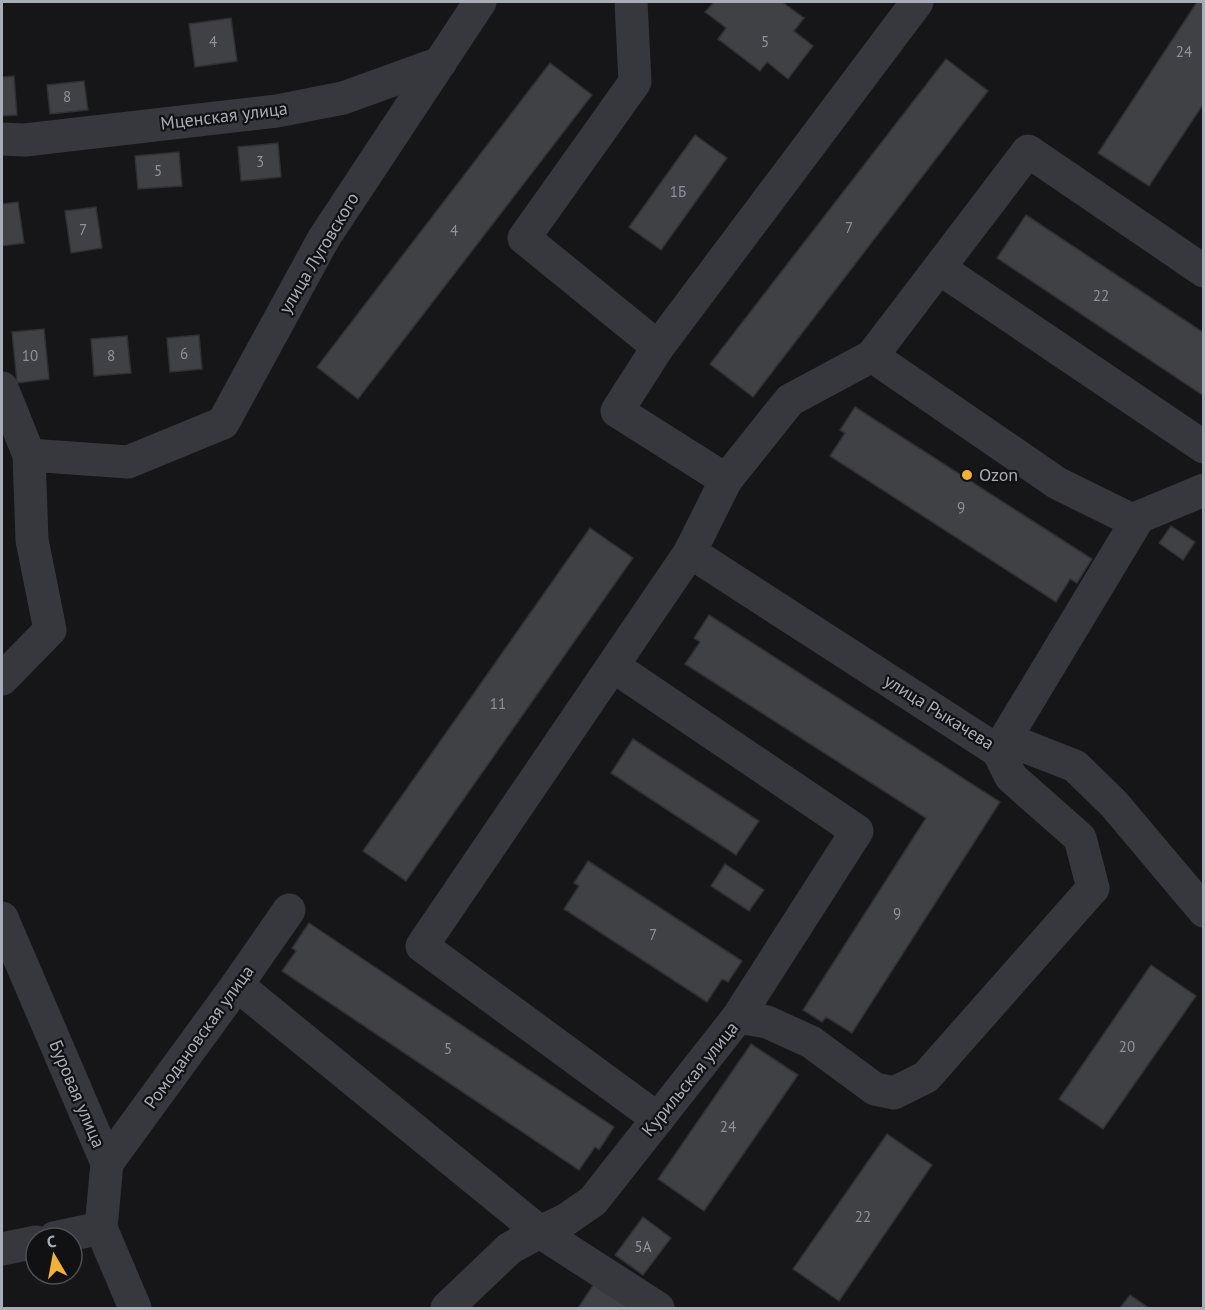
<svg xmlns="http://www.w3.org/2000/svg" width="1205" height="1310" viewBox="0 0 1205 1310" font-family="'PT Sans',sans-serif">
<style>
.building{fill:#404145;stroke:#303034;stroke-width:1.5}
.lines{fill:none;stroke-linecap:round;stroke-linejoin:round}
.minor{stroke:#37383d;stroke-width:33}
.poi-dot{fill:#f2b134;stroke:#111113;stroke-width:2}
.labels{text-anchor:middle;stroke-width:4.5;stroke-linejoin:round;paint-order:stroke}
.number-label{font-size:15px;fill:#8e929b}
.street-label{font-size:18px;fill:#a8adb8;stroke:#111113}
.poi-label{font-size:18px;fill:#a8adb8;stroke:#111113;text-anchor:start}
</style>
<rect width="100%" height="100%" fill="#161618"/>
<g class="building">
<path d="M714,2H782L804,18L794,31L813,46L788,79L767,62L760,71L718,39L726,28L705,12Z"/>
<path d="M1197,2H1204V103L1149,186L1098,153Z"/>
<path d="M231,18L237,61L195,67L189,24Z"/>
<path d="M946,59L988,91L753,397L710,364Z"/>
<path d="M550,63L592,95L358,399L317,367Z"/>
<path d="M14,76L17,115L2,116V77Z"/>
<path d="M84,81L88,110L50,114L47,85Z"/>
<path d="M695,135L727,158L661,250L629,227Z"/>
<path d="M278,143L281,177L241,181L238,147Z"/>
<path d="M179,152L182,186L138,189L135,156Z"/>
<path d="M18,202L24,243L2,246V204Z"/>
<path d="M96,207L102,248L71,253L65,211Z"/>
<path d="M1026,215L1204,333V396L997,258Z"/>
<path d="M44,329L49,379L17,383L12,332Z"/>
<path d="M199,335L202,369L170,372L167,338Z"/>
<path d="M127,336L131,373L94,376L91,339Z"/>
<path d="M855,407L1092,559L1077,583L1070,579L1056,602L830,456L845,433L840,430Z"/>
<path d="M1171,526L1195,542L1183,560L1159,543Z"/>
<path d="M590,528L633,558L406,881L363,851Z"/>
<path d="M709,615L1000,802L852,1033L826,1017L822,1022L803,1010L926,818L685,664L700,642L694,638Z"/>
<path d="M633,739L759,821L736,855L611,773Z"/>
<path d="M588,861L742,961L728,982L722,979L707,1002L564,909L579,886L574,883Z"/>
<path d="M725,864L764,890L749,911L711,886Z"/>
<path d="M309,923L614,1127L599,1150L595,1147L579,1170L282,971L296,951L292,948Z"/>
<path d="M1151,965L1196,996L1103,1129L1059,1099Z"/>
<path d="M751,1044L798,1075L704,1211L658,1179Z"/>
<path d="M887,1134L932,1165L839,1301L793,1269Z"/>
<path d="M643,1217L671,1238L643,1275L615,1255Z"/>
<path d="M594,1284L630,1308H578Z"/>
<path d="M1130,1295L1149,1308H1120Z"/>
</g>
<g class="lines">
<g class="minor">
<path d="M631,2L635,82L524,238L658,347"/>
<path d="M917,2L658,347L617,411L726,480L790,400L872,356L1028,151L1204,271"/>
<path d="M2,139L25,140L277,111L343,98L440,63"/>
<path d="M939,268L1204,447"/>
<path d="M872,356L1057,483L1136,522"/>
<path d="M2,388L29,455L32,540L50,630L2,679"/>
<path d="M29,455L128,462L223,423L324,238L480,2"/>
<path d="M726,480L690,552L998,751L1139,517L1204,490"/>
<path d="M613,666L857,831L738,1017"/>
<path d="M2,918L107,1163L101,1228L135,1308"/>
<path d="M237,985L540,1232L567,1219L593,1201L738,1017L767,1022L811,1042L875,1089L894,1093L926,1077L1093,888L1080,838L1011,777L998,751L1006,739L1075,766L1114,804L1204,911"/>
<path d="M658,1119L422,946L690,552"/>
<path d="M107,1163L237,985L289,910"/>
<path d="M54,1238L101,1228"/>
<path d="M2,1249L36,1242"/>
<path d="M447,1308L510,1248L540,1232L658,1308"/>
</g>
</g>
<circle class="poi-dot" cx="967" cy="475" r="6"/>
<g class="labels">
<g class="number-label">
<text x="213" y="47">4</text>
<text x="765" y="47">5</text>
<text x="1184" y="57">24</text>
<text x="67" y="102">8</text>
<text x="260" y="167">3</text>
<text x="158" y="176">5</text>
<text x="678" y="197">1Б</text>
<text x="849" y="233">7</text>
<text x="83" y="235">7</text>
<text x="454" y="236">4</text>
<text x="1101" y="301">22</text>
<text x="184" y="359">6</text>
<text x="30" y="361">10</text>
<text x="111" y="361">8</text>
<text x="961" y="513">9</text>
<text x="498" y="709">11</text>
<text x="897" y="919">9</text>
<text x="653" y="940">7</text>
<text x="1127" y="1052">20</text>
<text x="448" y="1054">5</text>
<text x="728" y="1132">24</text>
<text x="863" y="1222">22</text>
<text x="643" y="1252">5А</text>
</g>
<g class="street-label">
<text transform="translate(224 116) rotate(-7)" y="6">Мценская улица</text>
<text transform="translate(319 253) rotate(-59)" y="6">улица Луговского</text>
<text transform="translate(939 712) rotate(32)" y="6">улица Рыкачева</text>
<text transform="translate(199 1037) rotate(-54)" y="6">Ромодановская улица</text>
<text transform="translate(690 1079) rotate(-51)" y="6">Курильская улица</text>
<text transform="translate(77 1094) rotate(67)" y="6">Буровая улица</text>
</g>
<g class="poi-label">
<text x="979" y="481">Ozon</text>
</g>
</g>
<rect width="1205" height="1310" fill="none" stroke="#a8adb8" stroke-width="6"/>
<g transform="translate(54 1256) rotate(350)"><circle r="28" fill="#111113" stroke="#4d4f55" stroke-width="1.5"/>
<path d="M0-4.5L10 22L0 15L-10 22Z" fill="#f2b134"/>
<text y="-9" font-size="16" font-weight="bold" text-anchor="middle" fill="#a8adb8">С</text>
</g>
</svg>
